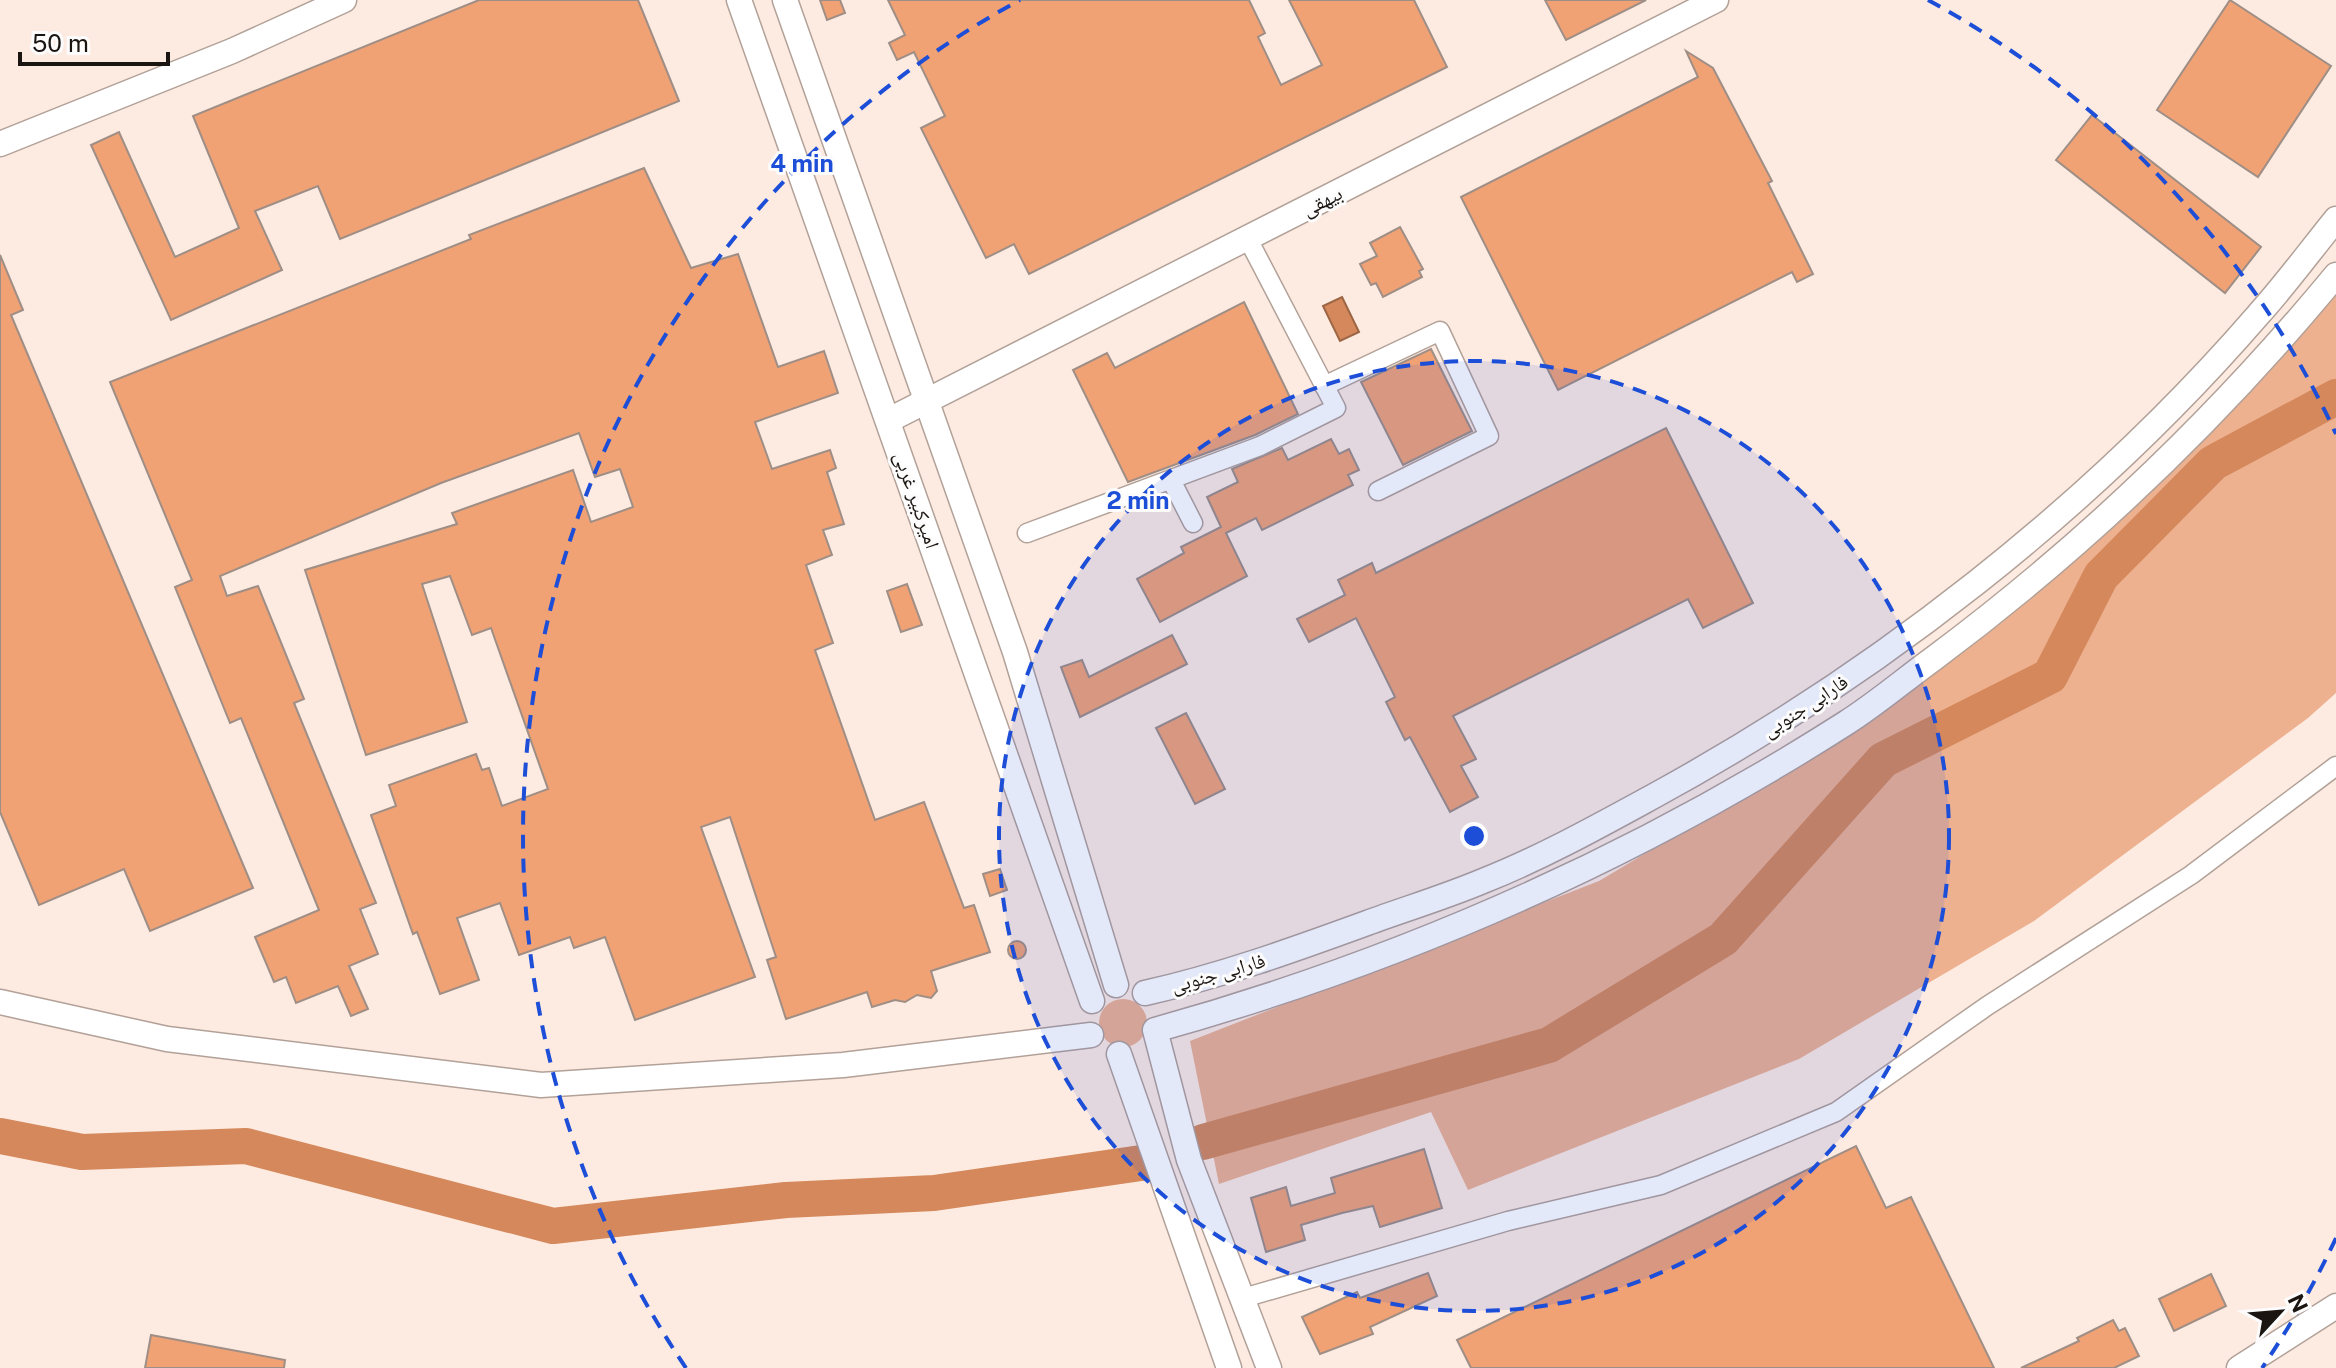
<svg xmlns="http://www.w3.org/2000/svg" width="2336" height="1368" viewBox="0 0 2336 1368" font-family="'Public Sans','Noto Naskh Arabic',sans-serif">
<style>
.green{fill:#edb190}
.water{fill:#d4885b;stroke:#9c6645;stroke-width:2}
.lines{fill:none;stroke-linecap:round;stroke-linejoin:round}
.river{stroke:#d4885b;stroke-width:36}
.building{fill:#f1a275;stroke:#9f8e85;stroke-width:2}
.minor-casing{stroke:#b2a198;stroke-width:21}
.tertiary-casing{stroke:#b2a198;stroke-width:27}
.minor{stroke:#fff;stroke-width:18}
.tertiary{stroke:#fff;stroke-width:24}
.ring{fill:none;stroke:#1d4ed8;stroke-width:4;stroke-dasharray:14 10}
.labels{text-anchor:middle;stroke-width:6;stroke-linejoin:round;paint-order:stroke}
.street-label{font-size:20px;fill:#1b1512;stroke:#fcfcfc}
.centre{fill:#1d4ed8;stroke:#fcfcfc;stroke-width:4}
.ring-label{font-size:24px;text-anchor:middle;font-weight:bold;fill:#1d4ed8;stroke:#fcfcfc;stroke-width:6;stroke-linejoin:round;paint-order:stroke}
</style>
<rect width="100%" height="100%" fill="#fdebe1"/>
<g class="green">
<path d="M2336,294V693L2308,718L2034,921L1799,1059L1468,1190L1431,1112L1219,1184L1190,1041L1599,881L1792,766L1974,643L2152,488Z"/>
<circle cx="1123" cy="1023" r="24"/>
</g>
<path class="water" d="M1342,297L1359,332L1340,341L1323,306Z"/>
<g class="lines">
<g class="river">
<path d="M0,1136L82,1152L246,1146L553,1226L786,1200L934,1193L1141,1163"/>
<path d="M1203,1142L1549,1045L1723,939L1883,760L2050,676L2101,576L2213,463L2336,397"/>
</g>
</g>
<g class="building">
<path d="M479,0H638L679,101L340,239L318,186L255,211L282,270L171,320L91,145L119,132L175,257L239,228L193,116Z"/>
<path d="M820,0H840L845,13L827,20Z"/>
<path d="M888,0H1249L1265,33L1258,37L1281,85L1322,65L1289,0H1414L1447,67L1029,274L1014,244L986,258L921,128L945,116L914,52L897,60L889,43L905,35Z"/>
<path d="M1545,0H1646L1566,40Z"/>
<path d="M2230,0L2331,66L2258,177L2157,110Z"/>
<path d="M1686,51L1713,68L1772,181L1768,183L1813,274L1797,282L1792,272L1558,390L1461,197L1698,77Z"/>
<path d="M2092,115L2261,247L2225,293L2056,160Z"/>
<path d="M644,168L691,268L738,254L778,367L824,351L838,393L755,422L772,469L830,450L836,468L827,472L844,524L823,530L832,555L806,565L833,643L815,650L875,820L924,802L964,908L974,905L990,952L931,971L937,991L931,998L917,995L905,1002L895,1000L872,1007L867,992L786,1019L767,960L776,957L730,817L701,827L755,977L635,1020L605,937L574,948L570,937L519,955L500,903L457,918L479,980L440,994L417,932L413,934L371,815L396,806L389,785L476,754L482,770L489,768L502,806L548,789L491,628L472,635L450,576L422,584L467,722L366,755L305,570L457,524L452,513L573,470L591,522L633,507L620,469L595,477L579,433L441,483L220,576L227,596L258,586L304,699L294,703L376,903L360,909L378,954L349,966L368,1009L351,1016L338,986L296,1003L286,977L274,982L255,937L319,910L241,718L230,723L175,587L192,580L110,382L471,239L469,235Z"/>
<path d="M1400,227L1423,269L1419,271L1422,277L1383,297L1376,283L1371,285L1360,264L1377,256L1370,243Z"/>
<path d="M0,255L23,310L11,315L253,888L150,931L124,869L39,905L0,812Z"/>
<path d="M1244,302L1298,414L1255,435L1128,482L1073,370L1107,353L1115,368Z"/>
<path d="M1431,349L1472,431L1403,465L1361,382Z"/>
<path d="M1666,428L1753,603L1703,628L1688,599L1453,716L1476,759L1461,766L1478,797L1450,812L1410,737L1405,740L1386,702L1395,697L1356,618L1309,642L1297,619L1345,595L1338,580L1372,563L1376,573Z"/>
<path d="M1331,439L1339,454L1349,449L1359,470L1348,475L1353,485L1262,530L1256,518L1226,533L1247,576L1160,622L1137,579L1184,553L1181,547L1221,527L1207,497L1238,482L1232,469L1282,448L1288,460Z"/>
<path d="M907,584L922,625L901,632L887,591Z"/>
<path d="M1172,635L1187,664L1080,717L1061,667L1082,660L1089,677Z"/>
<path d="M1186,713L1225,789L1195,804L1156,728Z"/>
<path d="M1000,869L1007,890L990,896L983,874Z"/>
<circle cx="1017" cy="950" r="9"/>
<path d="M1856,1146L1886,1208L1911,1197L1994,1368H1471L1457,1340Z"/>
<path d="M1424,1149L1442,1208L1380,1227L1373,1206L1342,1213L1301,1225L1305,1240L1266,1252L1251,1198L1286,1187L1291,1206L1335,1193L1331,1178Z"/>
<path d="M1428,1273L1437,1296L1370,1327L1373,1334L1320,1354L1302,1317L1357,1292L1360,1298Z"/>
<path d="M2211,1274L2226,1306L2174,1331L2159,1299Z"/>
<path d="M2113,1320L2119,1331L2125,1328L2139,1356L2114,1368H2021L2079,1341L2077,1338Z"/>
<path d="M151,1335L285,1360L284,1368H145Z"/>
</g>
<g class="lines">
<g class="minor-casing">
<g id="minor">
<path d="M1324,386L1440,331L1489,436L1378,491"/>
<path d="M1171,480L1193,523"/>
<path d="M1027,533L1260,446L1336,408L1248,239"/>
<path d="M1240,1299L1508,1221L1661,1185L1836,1112L1987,1006L2191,875L2336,766"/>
</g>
</g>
<g class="tertiary-casing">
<g id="tertiary">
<path d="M739,0L1092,1001"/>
<path d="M785,0L1015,652L1116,985"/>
<path d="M0,144L232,51L344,0"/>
<path d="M889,420L1716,0"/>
<path d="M1145,993C1221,976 1293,950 1367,923C1405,909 1445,897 1483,881C1541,858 1597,827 1652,797C1876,675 2091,508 2258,315C2286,284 2310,251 2336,219"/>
<path d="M0,1002L167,1039L541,1085L843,1065L1091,1035"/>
<path d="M1119,1054L1229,1368"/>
<path d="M1269,1368L1189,1160L1155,1030C1399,962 1633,859 1846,723C1876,704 1904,680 1933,659C2082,548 2218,418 2336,275"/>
<path d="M2239,1368L2336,1306"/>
</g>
</g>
<use href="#minor" class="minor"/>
<use href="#tertiary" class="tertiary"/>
</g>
<circle cx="1474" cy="836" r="475" fill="#1d4ed8" fill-opacity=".12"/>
<g class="ring">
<circle cx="1474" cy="836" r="475"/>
<path d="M2336 1238A951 951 0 0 1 2262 1368M686 1368A951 951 0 0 1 1020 0M1928 0A951 951 0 0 1 2336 434"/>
</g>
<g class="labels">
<g class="street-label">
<text transform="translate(1322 201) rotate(-27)" y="7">بیهقی</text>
<text transform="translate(917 500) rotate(71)" y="7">امیرکبیر غربی</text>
<text transform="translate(1805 706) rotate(-33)" y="7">فارابی جنوبی</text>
<text transform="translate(1218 973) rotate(-16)" y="7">فارابی جنوبی</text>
</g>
</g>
<circle cx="1474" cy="836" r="12" class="centre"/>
<g class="ring-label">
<text x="802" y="172">4 min</text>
<text x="1138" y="509">2 min</text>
</g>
<g transform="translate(2280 1312) rotate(64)" stroke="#fcfcfc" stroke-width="6" paint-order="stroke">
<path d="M0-6L14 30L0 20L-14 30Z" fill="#1b1512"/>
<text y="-12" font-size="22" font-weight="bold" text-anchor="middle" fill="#1b1512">N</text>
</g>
<path d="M20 52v12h148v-12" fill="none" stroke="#1b1512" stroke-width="4"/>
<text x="32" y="52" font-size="24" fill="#1b1512" stroke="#fcfcfc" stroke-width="6" paint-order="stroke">50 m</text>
</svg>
